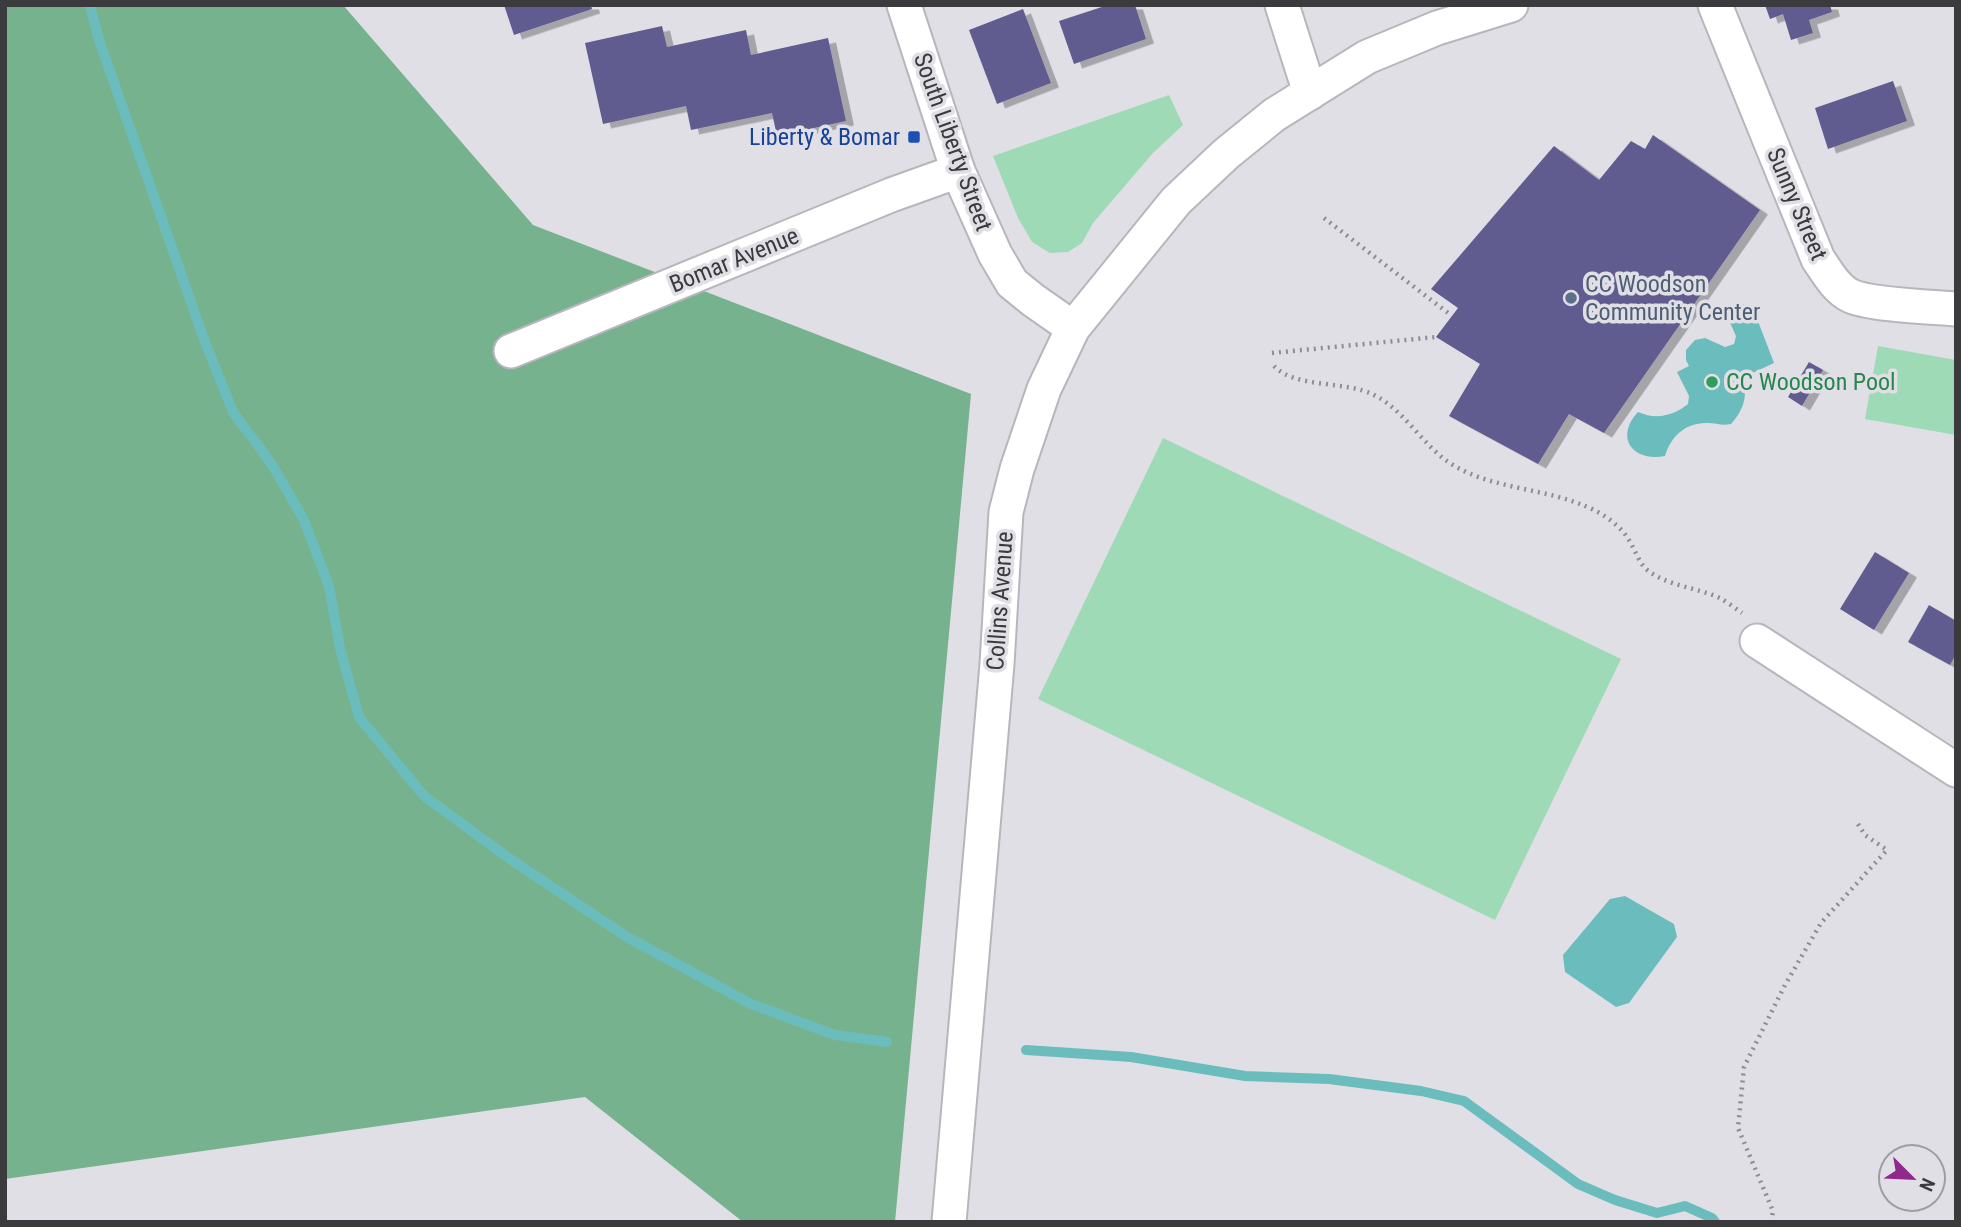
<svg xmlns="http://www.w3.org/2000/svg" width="1961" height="1227" viewBox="0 0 1961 1227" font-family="'Roboto Condensed',sans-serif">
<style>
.green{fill:#9fdab6}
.forest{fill:#77b28f}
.water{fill:#6bbdbd}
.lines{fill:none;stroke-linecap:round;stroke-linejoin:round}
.stream{stroke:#6bbdbd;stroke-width:10}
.building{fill:#605c8f;filter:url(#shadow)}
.minor-casing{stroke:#b7b6bc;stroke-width:37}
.path{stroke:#8e8d92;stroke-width:4.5;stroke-dasharray:2 5;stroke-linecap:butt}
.minor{stroke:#fff;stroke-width:33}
.transit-dot{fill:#1a4fb4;stroke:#e0dfe6;stroke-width:2.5}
.service-dot{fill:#5c6f8a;stroke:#e0dfe6;stroke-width:2.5}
.leisure-dot{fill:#2e9e5b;stroke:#e0dfe6;stroke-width:2.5}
.labels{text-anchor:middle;stroke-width:7;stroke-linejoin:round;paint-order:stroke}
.transit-label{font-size:24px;fill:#164399;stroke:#e0dfe6;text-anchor:end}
.street-label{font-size:24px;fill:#3b3b3e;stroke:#e0dfe6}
.service-label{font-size:24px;fill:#4e5e75;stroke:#e0dfe6;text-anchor:start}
.leisure-label{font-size:24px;fill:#27864d;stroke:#e0dfe6;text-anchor:start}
</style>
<defs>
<filter id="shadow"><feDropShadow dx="8" dy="4.5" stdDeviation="0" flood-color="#0004"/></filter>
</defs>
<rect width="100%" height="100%" fill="#e0dfe6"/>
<g class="green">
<path d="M1169,95L1183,125L1153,153L1093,223L1082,243L1068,252L1050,253L1032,242L1018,218L993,156Z"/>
<path d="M1878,346L1956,360V435L1865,419Z"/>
<path d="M1163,438L1621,659L1495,920L1038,699Z"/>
</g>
<path class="forest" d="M5,5H343L533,225L971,394L895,1222H743L585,1097L5,1179Z"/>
<g class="water">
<path d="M1744,304L1753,308L1774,363L1742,378C1749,395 1743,411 1731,424C1722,426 1716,423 1708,423C1686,422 1671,436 1665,456C1633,462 1614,438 1638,412C1656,420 1673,416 1688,404L1689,396L1677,372L1689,366L1686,360V350L1695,340L1705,338L1725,347L1734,344L1736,336L1727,316L1733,305Z"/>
<path d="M1625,896L1674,924L1677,937L1629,1003L1616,1007L1565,972L1563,955L1610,899Z"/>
</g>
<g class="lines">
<g class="stream">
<path d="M90,5L99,40L205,342L233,412L271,463L303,518L329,586L340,648L359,717L424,796L510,859L627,937L751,1004L835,1035L887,1042"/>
<path d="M1026,1050L1131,1057L1245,1076L1329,1079L1421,1091L1464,1101L1578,1184L1615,1200L1657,1213L1685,1206L1712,1218L1715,1222"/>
</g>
</g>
<g class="building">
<path d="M504,5H591L592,9L514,35Z"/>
<path d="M1108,5H1135L1146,39L1074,64L1059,21Z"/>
<path d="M1765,5H1830L1832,12L1809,20L1813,33L1791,40L1783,14L1770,19Z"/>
<path d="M1023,9L1051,83L997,104L969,30Z"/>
<path d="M662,26L667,47L746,30L751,55L828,38L846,121L777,136L772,113L691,130L686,106L603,124L585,43Z"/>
<path d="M1893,81L1907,121L1828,149L1815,108Z"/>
<path d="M1653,135L1760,210L1604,433L1569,414L1538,464L1449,416L1480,364L1436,337L1458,308L1431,289L1554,146L1599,180L1631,141L1645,149Z"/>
<path d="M1809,362L1823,370L1802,406L1788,397Z"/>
<path d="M1875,552L1909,573L1874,630L1840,609Z"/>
<path d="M1929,605L1956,621V654L1950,665L1908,642Z"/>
</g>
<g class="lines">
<g class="minor-casing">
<g id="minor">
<path d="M904,5L958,171L995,254L1012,283L1033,300L1073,328"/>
<path d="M1282,5L1310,93"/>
<path d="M1715,5L1818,259C1827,272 1836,289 1851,296C1871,305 1931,307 1956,309"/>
<path d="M511,351L891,195L958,171"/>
<path d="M1757,641L1956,770"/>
<path d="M949,1222L997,664L1006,512L1017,469L1044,389L1073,328L1176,201L1226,154L1274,115L1367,57L1437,28L1511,5"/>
</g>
</g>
<g class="path">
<path d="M1324,218L1452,316"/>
<path d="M1272,353L1436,337"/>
<path d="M1274,366C1296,389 1345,380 1374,395C1406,411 1423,447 1453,465C1491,488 1539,488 1580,504C1597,510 1617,522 1627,537C1634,547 1638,561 1646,569C1666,586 1696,587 1720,598C1727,602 1735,608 1742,613"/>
<path d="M1771,1222L1773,1211L1738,1128L1744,1067L1785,985L1821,923L1887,850L1865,835L1856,821"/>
</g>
<use href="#minor" class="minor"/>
</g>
<rect class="transit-dot" x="907" y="130" width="14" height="14" rx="3.5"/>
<circle class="service-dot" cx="1571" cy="298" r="7"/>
<circle class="leisure-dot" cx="1712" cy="382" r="7"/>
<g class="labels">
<g class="transit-label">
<text x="900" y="145">Liberty &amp; Bomar</text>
</g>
<g class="street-label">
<text transform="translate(953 142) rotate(70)" y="8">South Liberty Street</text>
<text transform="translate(1797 204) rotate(67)" y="8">Sunny Street</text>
<text transform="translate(734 260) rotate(-22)" y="8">Bomar Avenue</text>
<text transform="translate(1000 601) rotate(-86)" y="8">Collins Avenue</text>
</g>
<g class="service-label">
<text x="1585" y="292">CC Woodson<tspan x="1585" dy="28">Community Center</tspan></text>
</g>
<g class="leisure-label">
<text x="1726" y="390">CC Woodson Pool</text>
</g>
</g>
<rect width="1961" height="1227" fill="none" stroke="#3b3b3e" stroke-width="14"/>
<g transform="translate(1912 1178) rotate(114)"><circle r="33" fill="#e0dfe6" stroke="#9e9da3" stroke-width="2"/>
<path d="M0-5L12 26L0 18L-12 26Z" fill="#91288c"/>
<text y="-10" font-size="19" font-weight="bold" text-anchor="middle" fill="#3b3b3e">N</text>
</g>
</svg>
